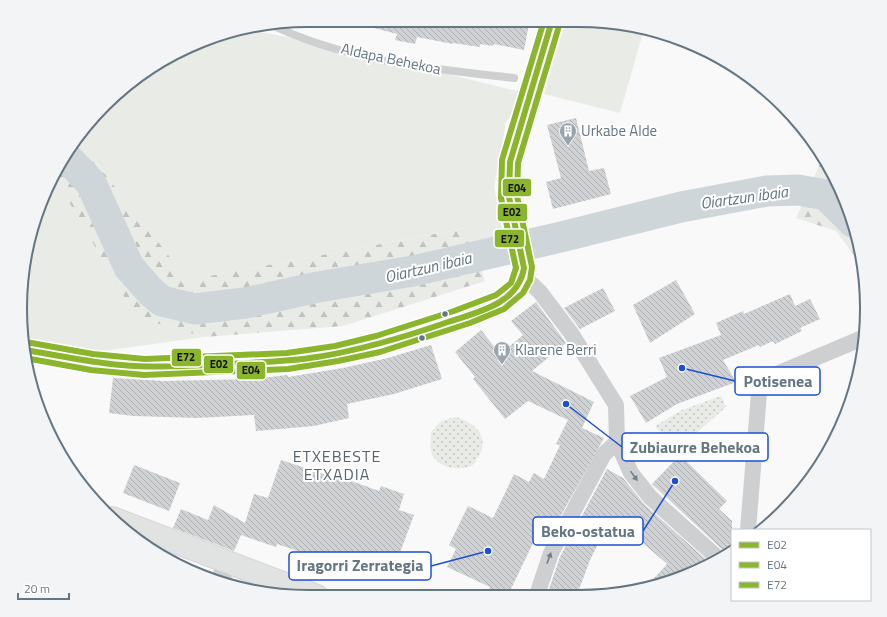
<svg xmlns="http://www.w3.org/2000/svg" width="887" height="617" viewBox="0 0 887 617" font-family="'Titillium Web',sans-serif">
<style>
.green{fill:#e8ebe6}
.forest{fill:url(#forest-firs)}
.park{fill:url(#park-dots)}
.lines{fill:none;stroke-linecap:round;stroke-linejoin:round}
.river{stroke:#ced6d9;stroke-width:31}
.building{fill:url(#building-back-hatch)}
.secondary-casing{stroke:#d5d6d7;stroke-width:24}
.lane{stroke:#cecfd0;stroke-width:8}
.street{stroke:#cecfd0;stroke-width:16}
.secondary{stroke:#e1e2e2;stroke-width:22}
.bus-1-casing{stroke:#fff;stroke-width:9}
.bus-2-casing{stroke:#fff;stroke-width:9}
.bus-3-casing{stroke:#fff;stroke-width:9}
.bus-1{stroke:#8cb52e;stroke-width:6}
.bus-2{stroke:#8cb52e;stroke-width:6}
.bus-3{stroke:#8cb52e;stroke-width:6}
.oneway{fill:#707f8b}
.bus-dot{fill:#657683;stroke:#fff;stroke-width:1.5}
.labels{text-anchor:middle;stroke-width:4;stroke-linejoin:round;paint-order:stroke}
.street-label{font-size:15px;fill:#657683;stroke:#fff}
.poi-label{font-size:15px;fill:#657683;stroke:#fff;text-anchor:start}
.water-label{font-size:16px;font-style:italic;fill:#60757c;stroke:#fff}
.neighbourhood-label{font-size:16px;letter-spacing:1px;fill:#57646e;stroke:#fff}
.rim{fill:none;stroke:#657683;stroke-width:2}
.leader{fill:none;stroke:#1d4ed8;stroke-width:1.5}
.callout-dot{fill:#1d4ed8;stroke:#fff;stroke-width:1.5}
.callout{fill:#fff;stroke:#1d4ed8;stroke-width:1.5}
.callout-label{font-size:16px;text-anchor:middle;font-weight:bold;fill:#657683}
.line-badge{stroke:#fff;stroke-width:1.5}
.pale-badge-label{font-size:11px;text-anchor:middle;font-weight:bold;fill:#111}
</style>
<defs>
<pattern id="forest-firs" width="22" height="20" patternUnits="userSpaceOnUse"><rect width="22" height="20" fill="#e8ebe6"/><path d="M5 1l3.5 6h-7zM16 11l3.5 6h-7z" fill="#c0c3c0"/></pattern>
<pattern id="park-dots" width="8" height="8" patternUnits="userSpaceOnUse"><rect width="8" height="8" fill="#e8ebe6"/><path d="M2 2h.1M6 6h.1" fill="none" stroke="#c0c3c0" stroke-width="1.8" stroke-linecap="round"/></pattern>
<pattern id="building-back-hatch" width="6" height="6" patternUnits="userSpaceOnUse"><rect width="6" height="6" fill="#d0d2d3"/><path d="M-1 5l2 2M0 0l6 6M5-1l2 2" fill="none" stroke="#acafb1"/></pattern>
</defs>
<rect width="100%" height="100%" fill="#f9f9f9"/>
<g class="green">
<path d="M565,24L635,26L644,29L620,113L544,94Z"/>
<path d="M243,29L315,42L530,94L506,122L494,187L504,239L473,246L466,228L188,280L78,140L91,118L148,68L234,30Z"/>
<path d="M55,178L136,317L204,337L88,353L25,344L22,271L42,198Z"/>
</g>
<g class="forest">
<path d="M78,140L188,280L467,228L485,281L343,326L204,337L136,317L55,178Z"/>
<path d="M823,157L828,164C845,202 864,241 865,283L859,262L836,231L796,218Z"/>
</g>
<g class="park">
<path d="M721,396L726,407L677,450L655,426L682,410Z"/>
<path d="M455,417C474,422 490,435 479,456C477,458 476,462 474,464C462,474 434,467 431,451C430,445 431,438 431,432L441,421Z"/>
</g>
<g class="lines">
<path class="river" d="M67,158L91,183L129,267L151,292L162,301L195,309L245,303L318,287L413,271L561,237L681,207L767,191L798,190L826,195L853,222"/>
</g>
<g class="building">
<path d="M367,21L529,24L524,50L494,44L493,46L480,44V47L453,43V44L417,37L415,44L395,40L397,34L366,26Z"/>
<path d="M576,118L589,171L604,168L611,194L553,209L546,182L561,178L547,125Z"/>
<path d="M676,280L695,314L650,343L633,305Z"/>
<path d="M603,288L615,311L580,329L564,308Z"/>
<path d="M790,294L795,306L810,299L820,319L800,328L802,331L775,344L773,341L760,347L759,345L723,360L736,382L677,404L646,423L630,396L667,377L659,358L721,335L716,323L743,311L744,314Z"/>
<path d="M536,302L566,343L532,371L594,402L582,428L604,438L545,544L535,539L508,595H486L490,587L447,567L456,549L449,545L468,506L493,518L514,474L529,482L534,473L544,479L560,445L556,444L568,420L528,401L505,419L473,379L475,377L455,352L481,330L500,354L523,335L511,321Z"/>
<path d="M431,345L442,379L394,394L347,404L349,418L314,426L256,431L254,415L197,418L134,416L109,413L113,378L164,381L254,379L287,375L288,377L343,368L388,358Z"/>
<path d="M680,455L727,501L719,509L732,521V546L726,553L652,484Z"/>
<path d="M281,460L342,480L343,478L379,491L381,486L404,494L399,510L414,515L392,574L354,561L353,566L316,553L315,557L277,544L276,547L241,535L234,551L173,528L181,509L208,520L214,505L245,523L254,494L268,498Z"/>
<path d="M134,465L180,483L169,511L123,493Z"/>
<path d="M607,469L623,478L644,504L711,564L706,567L648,585L667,564L612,516L590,560L577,595H547L560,557Z"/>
</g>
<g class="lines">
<g class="secondary-casing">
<path id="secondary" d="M112,518L317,596"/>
</g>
<path class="lane" d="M272,25C346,61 433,69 514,78"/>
<g class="street">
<path d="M524,277L540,292L571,333L616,405L617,442L631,473L650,497L719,559"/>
<path d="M25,350C61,356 96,364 133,366C164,368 195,366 226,364C250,363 273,363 296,360C351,354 405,337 457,319C482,310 524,300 524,268L509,197L510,162L551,24"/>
<path d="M748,530L760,381L865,337"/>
<path d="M224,561L221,574L227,585"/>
<path d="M260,574L261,592"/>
<path d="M537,595L551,553L604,454L617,442"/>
</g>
<use href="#secondary" class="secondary"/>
<g class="bus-1-casing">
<path id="bus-1" d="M25,350C57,355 88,362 121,365C156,368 191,366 226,364C257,362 287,362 317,357C361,350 405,337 448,322C478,312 518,304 524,268L509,197L510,162L551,24"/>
</g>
<g class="bus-2-casing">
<path id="bus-2" d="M25,358L91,370L144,375L288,369L338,361L380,352L470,323L504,309L523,293L530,280L532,267L517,196L518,163L559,26"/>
</g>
<g class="bus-3-casing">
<path id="bus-3" d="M26,342L93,354L145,359L287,353L335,346L376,336L454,311L496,295L511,283L516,268L501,198L502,160L543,24"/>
</g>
<use href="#bus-1" class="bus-1"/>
<use href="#bus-2" class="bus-2"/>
<use href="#bus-3" class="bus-3"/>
</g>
<defs><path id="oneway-solid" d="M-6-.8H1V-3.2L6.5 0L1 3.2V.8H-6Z"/></defs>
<g class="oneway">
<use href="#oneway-solid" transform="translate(634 476) rotate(55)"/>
<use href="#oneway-solid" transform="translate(549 558) rotate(-70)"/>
</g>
<defs>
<g id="building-pin" transform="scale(0.9)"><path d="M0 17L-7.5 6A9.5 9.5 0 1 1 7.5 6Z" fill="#99a4ac" stroke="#fff"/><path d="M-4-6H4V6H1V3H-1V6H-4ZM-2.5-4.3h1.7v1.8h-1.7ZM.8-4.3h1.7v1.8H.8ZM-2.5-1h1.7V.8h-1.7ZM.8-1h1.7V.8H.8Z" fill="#fff"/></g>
</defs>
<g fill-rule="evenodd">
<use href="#building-pin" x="568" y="131"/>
<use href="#building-pin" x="502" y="350"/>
</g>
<g class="bus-dot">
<circle cx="445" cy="314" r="3.5"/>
<circle cx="422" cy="338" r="3.5"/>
</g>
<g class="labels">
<g class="street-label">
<text transform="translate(391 59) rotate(12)" y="5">Aldapa Behekoa</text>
</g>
<g class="poi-label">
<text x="581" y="136">Urkabe Alde</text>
<text x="515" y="355">Klarene Berri</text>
</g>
<g class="water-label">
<text transform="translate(744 197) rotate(-8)" y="6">Oiartzun ibaia</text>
<text transform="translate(428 267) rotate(-13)" y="6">Oiartzun ibaia</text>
</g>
<g class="neighbourhood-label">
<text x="337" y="462">ETXEBESTE<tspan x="337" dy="18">ETXADIA</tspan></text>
</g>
</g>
<path d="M0 0H887V617H0ZM308 27H579A281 281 0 0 1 860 308V309A281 281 0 0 1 579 590H308A281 281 0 0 1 27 309V308A281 281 0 0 1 308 27Z" fill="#f3f4f5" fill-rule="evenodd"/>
<path class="rim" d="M308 27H579A281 281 0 0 1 860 308V309A281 281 0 0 1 579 590H308A281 281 0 0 1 27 309V308A281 281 0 0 1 308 27Z"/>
<path class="leader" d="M682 368L735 381M566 404L622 447M675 481L643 531M488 551L431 566"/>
<g class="callout-dot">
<circle cx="682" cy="368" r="4"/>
<circle cx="566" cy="404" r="4"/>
<circle cx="675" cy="481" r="4"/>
<circle cx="488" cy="551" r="4"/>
</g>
<g class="callout">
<rect x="735" y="367" width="85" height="28" rx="4"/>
<rect x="622" y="433" width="146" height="28" rx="4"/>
<rect x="533" y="517" width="110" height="28" rx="4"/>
<rect x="289" y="552" width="142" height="28" rx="4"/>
</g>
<g class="callout-label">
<text x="778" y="387">Potisenea</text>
<text x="695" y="453">Zubiaurre Behekoa</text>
<text x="588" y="537">Beko-ostatua</text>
<text x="360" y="571">Iragorri Zerrategia</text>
</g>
<g class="line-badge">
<rect x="502" y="178" width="30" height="19" rx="4" fill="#8cb52e"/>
<rect x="497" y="203" width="31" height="19" rx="4" fill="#8cb52e"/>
<rect x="494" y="229" width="31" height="19" rx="4" fill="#8cb52e"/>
<rect x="171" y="348" width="31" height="19" rx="4" fill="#8cb52e"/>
<rect x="203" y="355" width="31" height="19" rx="4" fill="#8cb52e"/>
<rect x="236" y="361" width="30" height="19" rx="4" fill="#8cb52e"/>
</g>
<g class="pale-badge-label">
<text x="517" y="192">E04</text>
<text x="512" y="216">E02</text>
<text x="510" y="243">E72</text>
<text x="186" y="361">E72</text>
<text x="219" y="368">E02</text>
<text x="251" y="374">E04</text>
</g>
<rect x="731" y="529" width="140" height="72" fill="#ffffff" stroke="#c1c8cd"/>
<rect x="739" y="542" width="20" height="6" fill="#8cb52e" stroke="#c1c8cd"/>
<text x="767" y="549" font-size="12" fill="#657683">E02</text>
<rect x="739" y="562" width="20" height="6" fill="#8cb52e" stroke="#c1c8cd"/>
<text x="767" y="569" font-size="12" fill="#657683">E04</text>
<rect x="739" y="582" width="20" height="6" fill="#8cb52e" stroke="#c1c8cd"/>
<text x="767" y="589" font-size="12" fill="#657683">E72</text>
<path d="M18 593v6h51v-6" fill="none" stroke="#657683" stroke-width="2"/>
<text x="24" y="593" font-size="12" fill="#657683" stroke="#ffffff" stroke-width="3" paint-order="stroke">20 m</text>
</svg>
